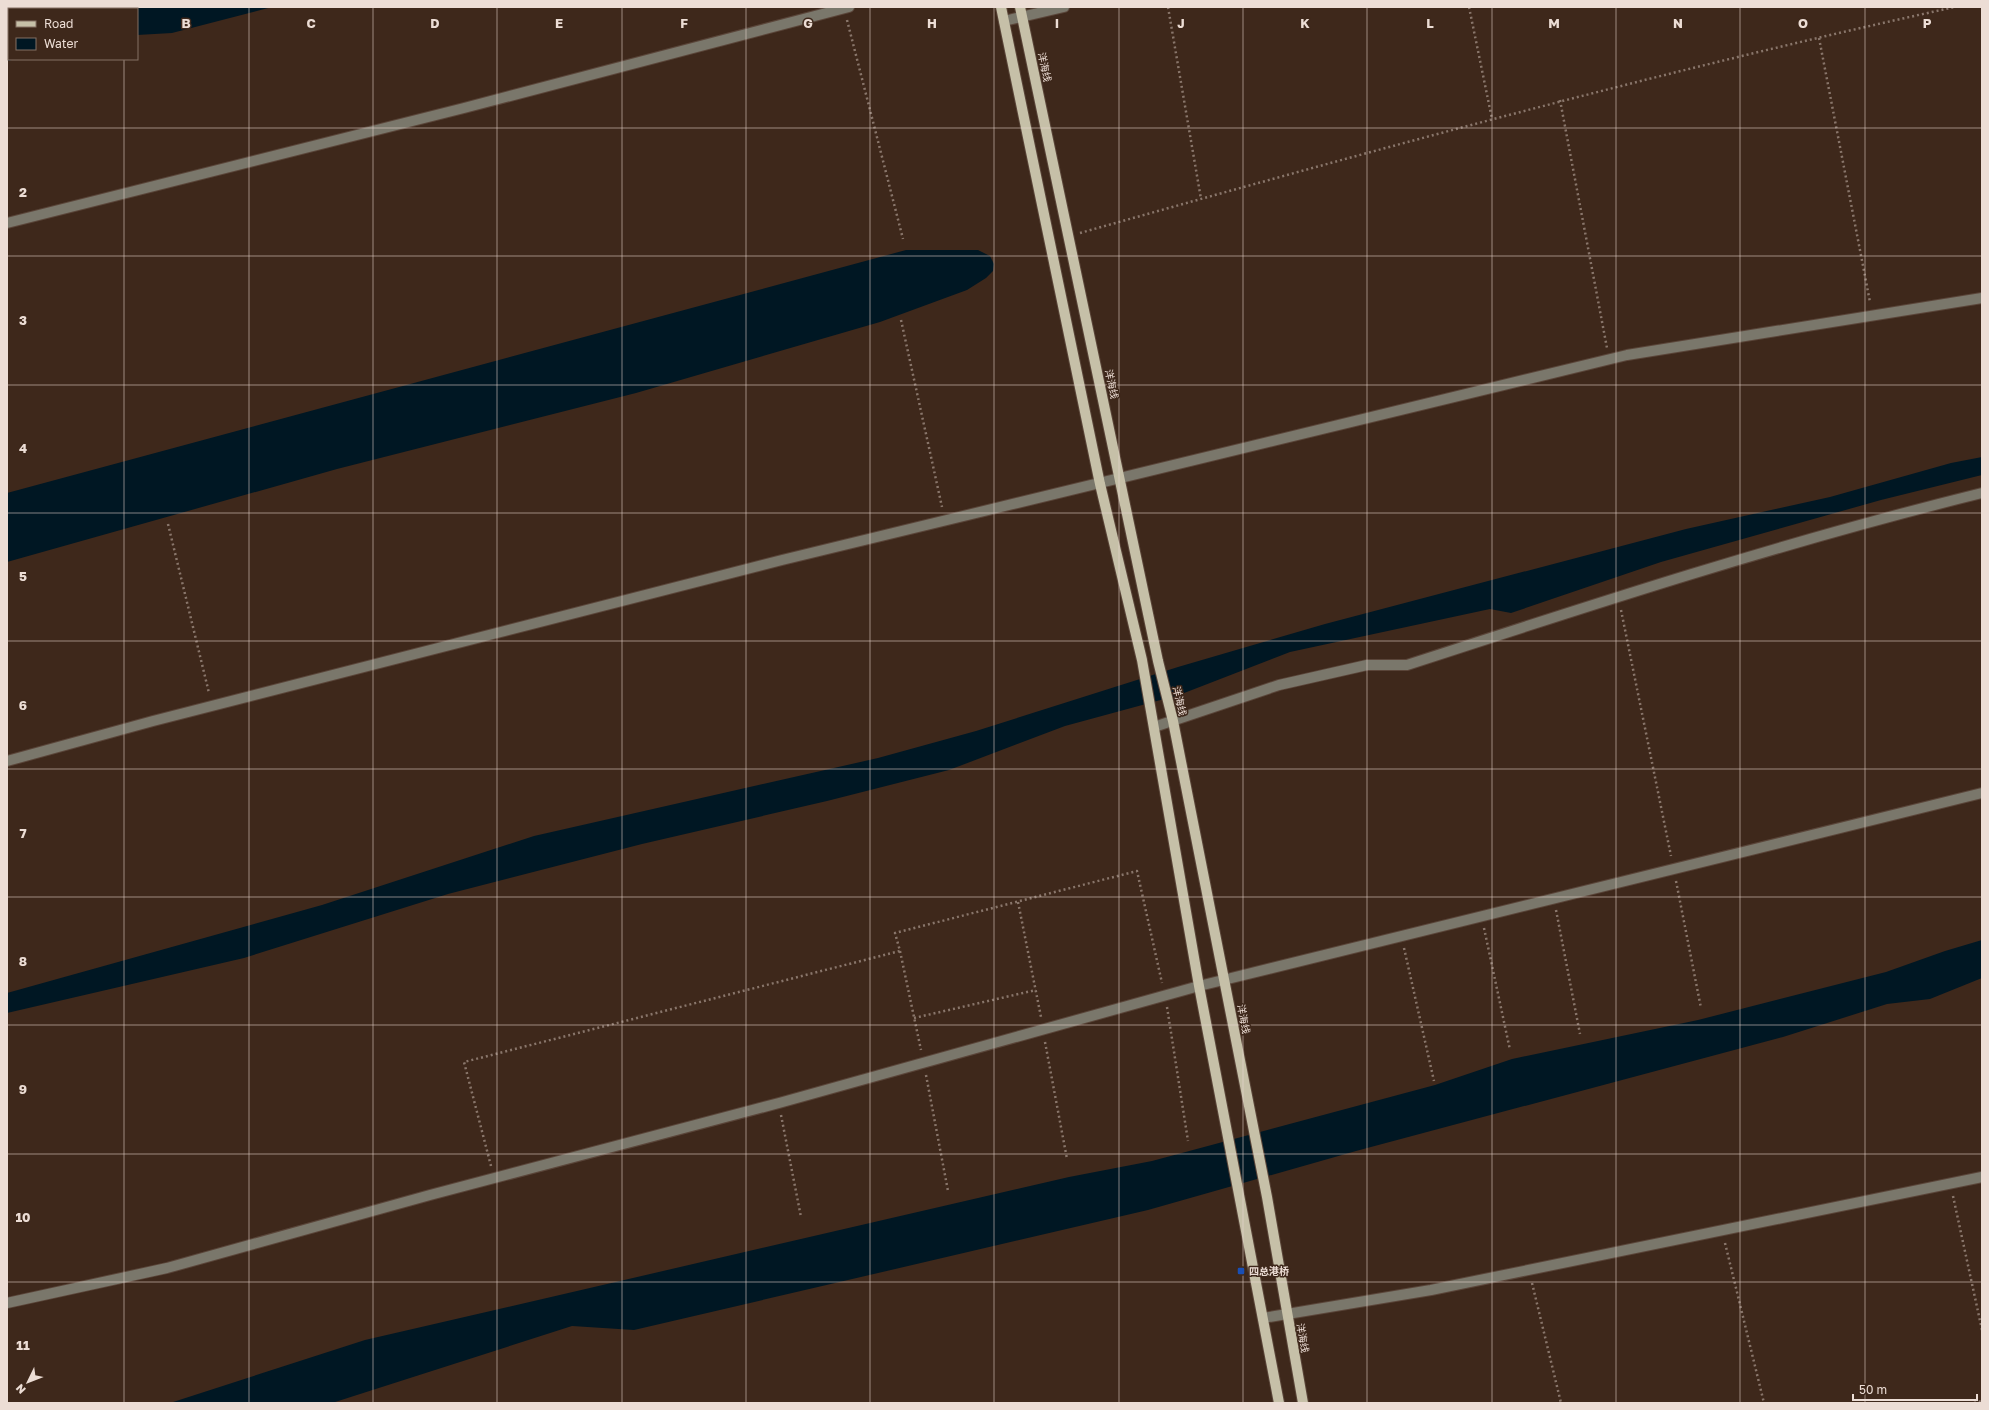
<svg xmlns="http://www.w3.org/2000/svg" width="1989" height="1410" viewBox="0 0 1989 1410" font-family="'Golos Text','Noto Sans SC',sans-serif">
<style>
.water{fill:#001723}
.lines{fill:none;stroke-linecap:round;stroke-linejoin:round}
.minor-casing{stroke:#5a4539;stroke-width:12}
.major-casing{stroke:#5a4539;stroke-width:12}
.path{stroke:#89766b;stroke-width:2.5;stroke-dasharray:2 3;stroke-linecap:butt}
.minor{stroke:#7a776b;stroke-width:10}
.major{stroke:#c6c0a8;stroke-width:10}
.grid{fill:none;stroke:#ecddd5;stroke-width:1;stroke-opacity:0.55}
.transit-dot{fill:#1a4fb4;stroke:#3e281b;stroke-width:1.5}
.labels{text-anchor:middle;stroke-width:3;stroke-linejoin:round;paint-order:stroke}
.street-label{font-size:10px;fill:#ecddd5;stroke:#3e281b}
.poi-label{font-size:10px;font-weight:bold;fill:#ecddd5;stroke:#3e281b;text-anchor:start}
.grid-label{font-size:13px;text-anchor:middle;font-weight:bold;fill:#ecddd5;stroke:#3e281b;stroke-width:3;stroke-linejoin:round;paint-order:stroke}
</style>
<rect width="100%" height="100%" fill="#3e281b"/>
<g class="water">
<path d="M75,7H272L172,33L137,35V9H69Z"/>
<path d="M9,29V59H17L7,61V30Z"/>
<path d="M906,250H978L990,256L994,264L993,271L986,278L967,290L880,322L636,393L337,469L7,562V493Z"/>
<path d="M1982,457V475L1881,500L1661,562L1511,613L1490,609L1290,652L1179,695L1065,726L949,770L827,801L642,844L448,894L244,958L7,1013V993L322,905L534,836L878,758L976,731L1178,667L1325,624L1686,529L1830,497L1951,463Z"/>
<path d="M1982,940V978L1930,999L1887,1004L1783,1037L1356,1151L1148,1210L634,1330L572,1326L332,1403H170L365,1340L1069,1177L1152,1161L1435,1085L1512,1059L1698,1020L1886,972L1945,951Z"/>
</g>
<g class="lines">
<g class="minor-casing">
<g id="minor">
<path d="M1004,21L1064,7"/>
<path d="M7,223L464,108L849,7"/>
<path d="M1154,727L1279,685L1367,665H1407C1597,603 1787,541 1982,493"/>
<path d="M7,761L153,721L782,560L1627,355L1982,298"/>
<path d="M7,1303L167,1268L430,1195L779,1103L1199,986L1982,793"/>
<path d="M1263,1318L1431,1290L1982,1177"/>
</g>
</g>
<g class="major-casing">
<g id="major">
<path d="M1001,7L1100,484L1142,660L1199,986L1279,1403"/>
<path d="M1020,7L1158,661L1173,721L1267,1197L1303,1403"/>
</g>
</g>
<g class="path">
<path d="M1168,7L1201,199"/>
<path d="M1469,7L1492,119"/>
<path d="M847,20L903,239"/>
<path d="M1819,38L1870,302"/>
<path d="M1560,100L1607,348"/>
<path d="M1080,233C1370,151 1660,71 1955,7"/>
<path d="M901,320L942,507"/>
<path d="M168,524L209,693"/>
<path d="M1621,610L1671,856"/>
<path d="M1676,881L1701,1008"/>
<path d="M1018,902L1041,1017"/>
<path d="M1556,910L1580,1034"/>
<path d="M1484,928L1510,1050"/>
<path d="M1404,948L1434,1081"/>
<path d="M900,951L921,1050"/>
<path d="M1167,1007L1188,1141"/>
<path d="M914,1018L1036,990"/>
<path d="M1045,1042L1067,1159"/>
<path d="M926,1075L948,1191"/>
<path d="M781,1115L801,1217"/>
<path d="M491,1166L464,1062L900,951L895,933L1137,871L1162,983"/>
<path d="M1953,1196L1982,1330"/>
<path d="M1725,1243L1764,1403"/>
<path d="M1532,1283L1561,1403"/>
<path d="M1974,1403L1982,1401"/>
</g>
<use href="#minor" class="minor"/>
<use href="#major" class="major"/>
</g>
<path class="grid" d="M124,7V9M249,7V1403M373,7V1403M497,7V1403M622,7V1403M746,7V1403M870,7V1403M994,7V1403M1119,7V1403M1243,7V1403M1367,7V1403M1492,7V1403M1616,7V1403M1740,7V1403M1865,7V1403M124,59V1403M7,128H1982M7,256H1982M7,385H1982M7,513H1982M7,641H1982M7,769H1982M7,897H1982M7,1025H1982M7,1154H1982M7,1282H1982"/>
<rect class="transit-dot" x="1237" y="1267" width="8" height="8" rx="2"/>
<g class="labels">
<g class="street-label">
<text transform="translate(1045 67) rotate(78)" y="4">洋海线</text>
<text transform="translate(1112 384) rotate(78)" y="4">洋海线</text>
<text transform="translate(1180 701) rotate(77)" y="4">洋海线</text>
<text transform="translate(1244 1019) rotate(79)" y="4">洋海线</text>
<text transform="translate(1303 1338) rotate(80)" y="4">洋海线</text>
</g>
<g class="poi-label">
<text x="1249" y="1275">四总港桥</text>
</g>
</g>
<g class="grid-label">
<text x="186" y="28">B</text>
<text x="311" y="28">C</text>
<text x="435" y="28">D</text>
<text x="559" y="28">E</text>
<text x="684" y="28">F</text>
<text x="808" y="28">G</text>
<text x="932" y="28">H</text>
<text x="1057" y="28">I</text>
<text x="1181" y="28">J</text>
<text x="1305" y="28">K</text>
<text x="1430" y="28">L</text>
<text x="1554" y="28">M</text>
<text x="1678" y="28">N</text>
<text x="1803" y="28">O</text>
<text x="1927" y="28">P</text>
<text x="23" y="197">2</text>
<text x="23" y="325">3</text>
<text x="23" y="453">4</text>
<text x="23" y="581">5</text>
<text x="23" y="710">6</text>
<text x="23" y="838">7</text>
<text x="23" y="966">8</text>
<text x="23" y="1094">9</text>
<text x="23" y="1222">10</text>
<text x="23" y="1350">11</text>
</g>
<rect width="1989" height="1410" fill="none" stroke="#ecddd5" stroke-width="16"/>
<rect x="8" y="8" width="130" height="52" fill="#3e281b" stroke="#847065"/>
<rect x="16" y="21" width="20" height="6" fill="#c6c0a8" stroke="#847065"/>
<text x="44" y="28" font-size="12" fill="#ecddd5">Road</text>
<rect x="16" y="38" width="20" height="12" fill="#001723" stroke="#847065"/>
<text x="44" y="48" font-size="12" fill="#ecddd5">Water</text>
<g transform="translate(28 1382) rotate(227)" stroke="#3e281b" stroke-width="3" paint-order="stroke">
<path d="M0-3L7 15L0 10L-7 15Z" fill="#ecddd5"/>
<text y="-6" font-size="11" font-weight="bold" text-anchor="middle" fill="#ecddd5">N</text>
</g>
<path d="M1853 1394v6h124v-6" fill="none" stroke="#ecddd5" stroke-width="2"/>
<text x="1859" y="1394" font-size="12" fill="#ecddd5" stroke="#3e281b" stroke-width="3" paint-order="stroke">50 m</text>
</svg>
